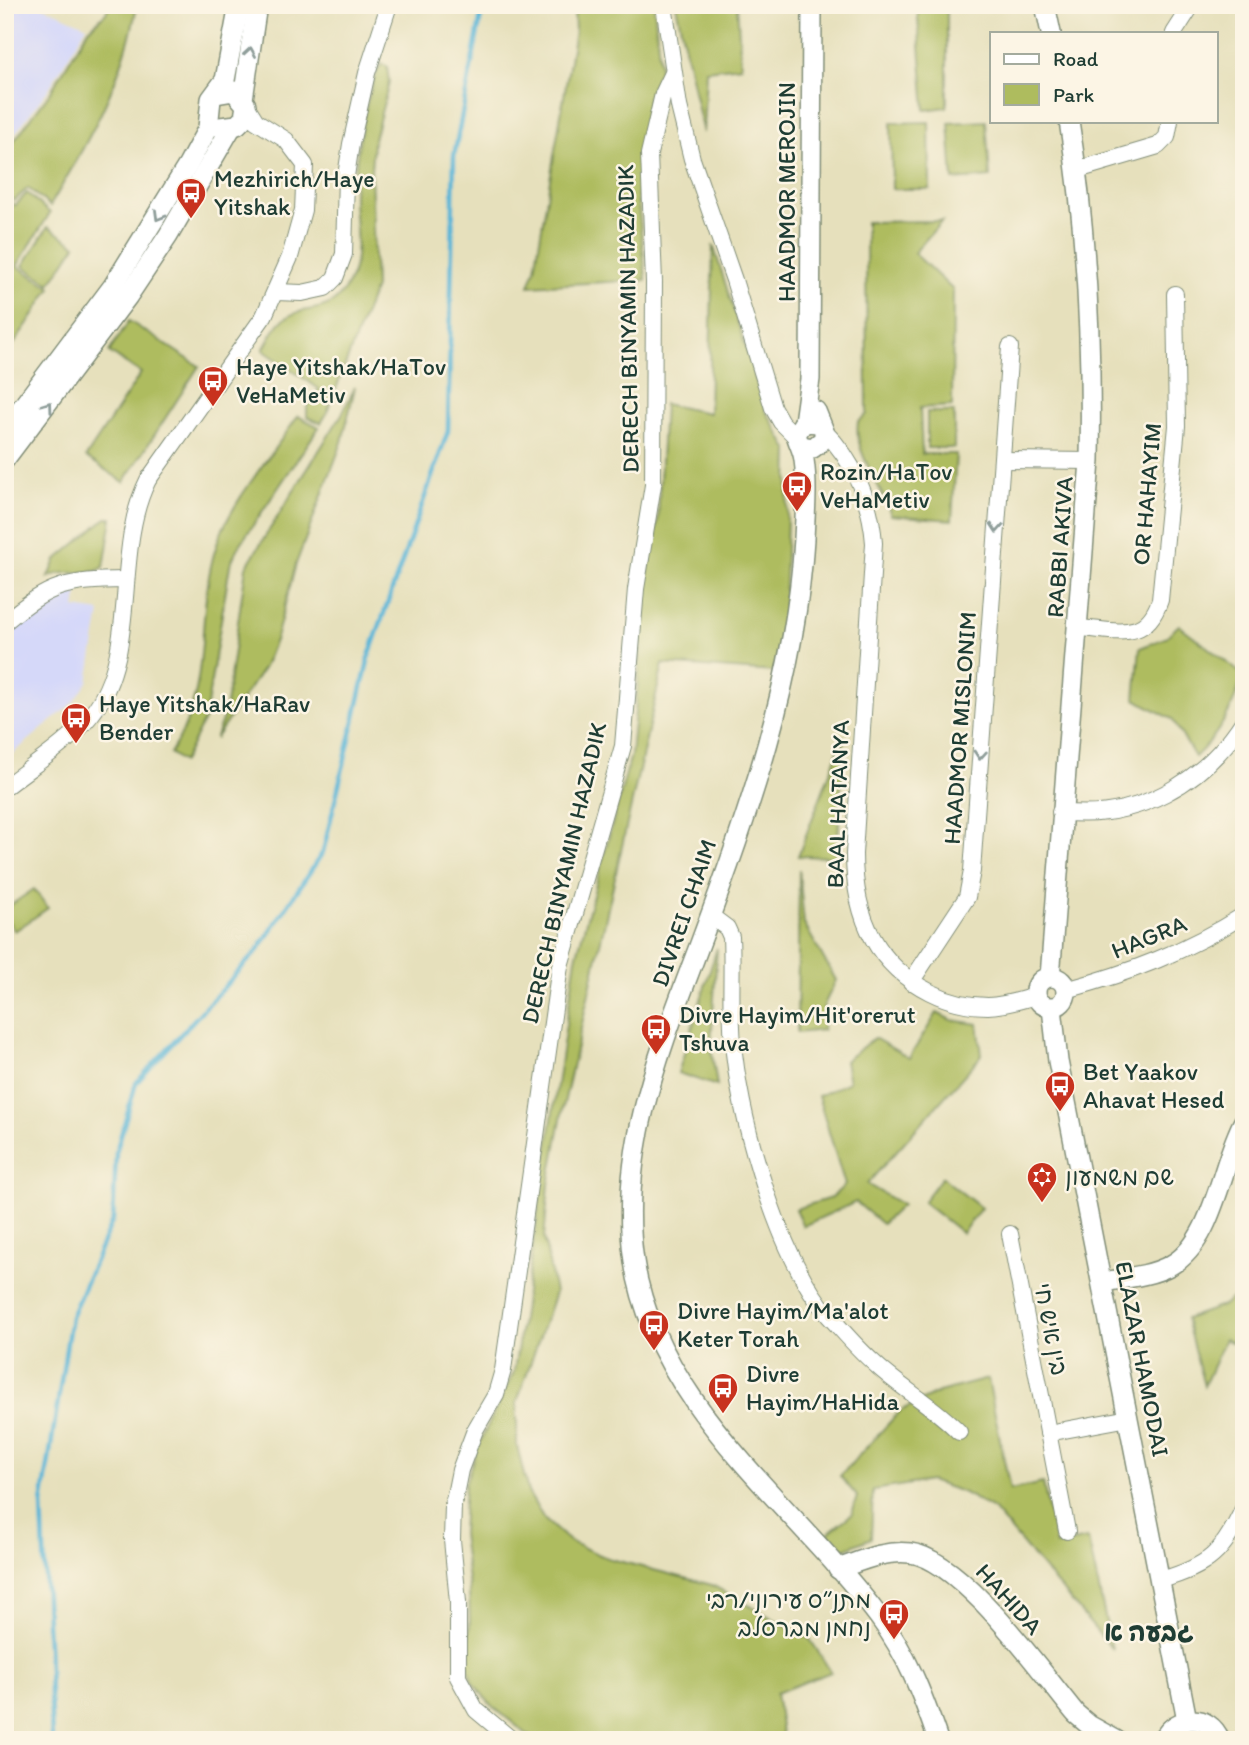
<svg xmlns="http://www.w3.org/2000/svg" width="1249" height="1745" viewBox="0 0 1249 1745" font-family="Itim,'Playpen Sans Hebrew',sans-serif">
<style>
.built{fill:#d5d8f9}
.green{fill:#aebc5e;stroke:#667c49;stroke-width:2}
.lines{fill:none;stroke-linecap:round;stroke-linejoin:round}
.stream{stroke:#59b5d7;stroke-width:4.5}
.minor-casing{stroke:#828e78;stroke-width:18}
.tertiary-casing{stroke:#828e78;stroke-width:22}
.minor{stroke:#fff;stroke-width:16}
.tertiary{stroke:#fff;stroke-width:19}
.oneway{stroke:#8f9e9a}
.labels{text-anchor:middle;stroke-width:5;stroke-linejoin:round;paint-order:stroke}
.poi-label{font-size:24px;fill:#1f3d34;stroke:#fcf5e5;text-anchor:start}
.street-label{font-size:24px;fill:#1f3d34;stroke:#fcf5e5}
.neighbourhood-label{font-size:26px;font-weight:bold;fill:#1f3d34;stroke:#fcf5e5}
</style>
<rect width="100%" height="100%" fill="#fcf5e5"/>
<filter id="ink" filterUnits="userSpaceOnUse"><feTurbulence type="fractalNoise" baseFrequency=".0143" numOctaves="2"/><feDisplacementMap in="SourceGraphic" scale="14" xChannelSelector="R" yChannelSelector="G"/><feConvolveMatrix kernelMatrix="1 2 1 2 8 2 1 2 1" color-interpolation-filters="sRGB"/></filter>
<filter id="wash" filterUnits="userSpaceOnUse"><feTurbulence type="fractalNoise" baseFrequency=".00686" numOctaves="4" result="noise"/><feDisplacementMap in="SourceGraphic" scale="28" xChannelSelector="R" yChannelSelector="G"/><feGaussianBlur stdDeviation="1.57" result="paint"/><feColorMatrix in="noise" values="0 0 0 0 0 0 0 0 0 0 0 0 0 0 0 0 0 1.4 0 .05"/><feComposite in="paint" operator="in"/></filter>
<g filter="url(#wash)">
<rect width="100%" height="100%" fill="#e6e0bc"/>
<g class="built">
<path d="M5,5H39L87,26L48,90L5,147Z"/>
<path d="M78,593L75,608L100,612L88,682L73,703L5,760V634L44,602L65,594Z"/>
</g>
<g class="green">
<path d="M109,5H137C124,79 88,142 50,206L28,188L14,201L5,193V153L51,91L88,30L106,13Z"/>
<path d="M574,5H654L660,68L649,94L642,136L638,202L646,280L529,286L535,269L575,31Z"/>
<path d="M676,5H737L741,66L706,70L703,133Z"/>
<path d="M917,5H964L947,9V107L925,110Z"/>
<path d="M381,64L387,66L389,83L373,143L371,170L375,287L326,415L321,423L307,417V407L319,389L263,350C269,340 274,327 284,319C309,301 333,321 352,275C361,251 354,220 354,195C355,158 364,96 381,64Z"/>
<path d="M986,121L990,177L953,180L949,123Z"/>
<path d="M929,122L930,189H892L891,123Z"/>
<path d="M27,193L50,213L17,266L51,288L14,344L5,337V198L15,206Z"/>
<path d="M942,221L914,253L953,290L952,406L920,408L922,454H956L952,520L891,515C881,485 853,451 858,422L867,414L866,222Z"/>
<path d="M48,227L76,245L50,284L23,266Z"/>
<path d="M713,245L766,411L789,451L784,614L774,672L663,664L563,1108L549,1184L544,1238L555,1293L517,1402V1446L528,1492L544,1519L570,1542L607,1558L712,1585L810,1639L831,1672L776,1693L783,1740H534L491,1705L472,1682L466,1657L470,1626L469,1588L462,1534L465,1484L477,1448L514,1372L576,958L631,755L648,573L658,521L664,404L709,413Z"/>
<path d="M129,321L199,366L124,482L86,457L141,373L109,352Z"/>
<path d="M355,387L342,442L296,564L276,638L264,667L215,739L225,712L246,567L342,414Z"/>
<rect x="927" y="412" width="27" height="36"/>
<path d="M298,416L319,427L237,549L230,565L205,718L183,762L170,753C214,691 194,616 216,547C228,506 273,453 298,416Z"/>
<path d="M106,518H112L104,567C89,578 66,568 49,577L56,560Z"/>
<path d="M1179,625L1243,675C1234,706 1220,734 1195,757L1172,719L1135,699L1140,648L1165,638Z"/>
<path d="M844,736L837,857L798,856Z"/>
<path d="M799,869L804,924L836,980L824,1005L823,1030L797,1033Z"/>
<path d="M34,889L48,908L15,931L5,918V909Z"/>
<path d="M717,948L711,1046L717,1086L678,1073Z"/>
<path d="M937,1013L951,1020L978,1024L982,1055L867,1184L902,1205L882,1224L856,1202L803,1226L795,1209L831,1198L845,1185L818,1096L849,1082L845,1061L874,1038L909,1058Z"/>
<path d="M942,1177L981,1208L962,1233L923,1202Z"/>
<path d="M1244,1289V1349L1225,1339L1204,1386L1186,1319L1222,1306Z"/>
<path d="M988,1379L1010,1490L1043,1483L1056,1545L1088,1539L1112,1649L993,1509L962,1492L930,1481L873,1490L871,1538L840,1551L828,1533L852,1514L857,1496L840,1476L900,1411L939,1392Z"/>
</g>
<g class="lines">
<path class="stream" d="M52,1740L42,1504L71,1317L113,1219L116,1152L136,1083L258,950L323,852L370,653L448,431L454,156L483,5"/>
</g>
</g>
<g filter="url(#ink)">
<g class="lines">
<g class="minor-casing">
<g id="minor">
<path d="M664,5L679,106L692,159L734,280L773,408L781,422L797,438"/>
<path d="M1174,33L1192,5"/>
<path d="M1077,170L1158,146L1167,137L1170,121"/>
<path d="M276,292L302,293L325,288L335,278L344,254L346,176L351,144L367,73L389,5"/>
<path d="M824,431C854,460 871,502 874,543L854,854C854,914 874,964 930,992C948,1001 968,1006 988,1006C1004,1006 1020,1000 1036,996"/>
<path d="M1002,460L1090,461"/>
<path d="M5,622C51,583 67,581 125,580"/>
<path d="M1079,628C1116,630 1146,643 1160,600L1177,426L1175,294"/>
<path d="M5,787C33,765 69,743 91,715C141,653 112,551 148,480L264,316L290,257L303,210L305,165L286,140L256,121L246,105"/>
<path d="M1060,812C1135,822 1204,783 1244,720"/>
<path d="M711,916L727,928L731,937C733,975 729,1015 734,1053C743,1129 779,1258 829,1316C843,1331 857,1348 873,1362C900,1388 933,1405 959,1432"/>
<path d="M911,982L967,897L972,871L1010,347"/>
<path d="M1066,990C1132,972 1185,952 1244,915"/>
<path d="M1010,1234L1067,1531"/>
<path d="M1048,1433L1129,1418"/>
<path d="M1161,1580C1209,1566 1223,1553 1244,1507"/>
<path d="M512,1740L476,1710L458,1677V1602L452,1540L453,1505L460,1470L475,1430L496,1394L503,1370L560,966L623,746L636,589L653,485L654,282L649,154L663,94L673,73"/>
</g>
</g>
<g class="tertiary-casing">
<g id="tertiary">
<path d="M1045,5L1051,33"/>
<path d="M216,94L234,91L246,105L244,118L237,125L220,127"/>
<path d="M243,99L257,5"/>
<path d="M804,422L810,379L812,5"/>
<path d="M819,423L804,422L796,434C798,443 803,450 804,460C808,487 805,513 804,539C796,677 749,813 701,941C663,1043 617,1150 634,1261C656,1406 796,1506 879,1617C907,1654 923,1696 938,1740"/>
<path d="M5,430L113,286L188,165L208,128L211,99L225,80L239,5"/>
<path d="M802,446L813,448L824,439V431L816,411"/>
<path d="M5,459L128,296L168,236L231,128"/>
<circle cx="1051" cy="992" r="15"/>
<path d="M1050,977L1090,461C1092,348 1087,232 1069,121"/>
<path d="M1052,1008L1058,1061L1187,1720"/>
<path d="M1102,1282C1125,1278 1151,1276 1171,1265C1214,1242 1221,1162 1244,1121"/>
<path d="M838,1569C861,1561 884,1550 910,1553C962,1559 1041,1672 1076,1714L1089,1725L1116,1740"/>
<path d="M1163,1740C1175,1715 1209,1712 1220,1740"/>
</g>
</g>
<use href="#minor" class="minor"/>
<use href="#tertiary" class="tertiary"/>
</g>
<defs><path id="oneway-chevron" d="M-2-3.5L2.5 0L-2 3.5" fill="none" stroke-width="1.6" stroke-linecap="round" stroke-linejoin="round" transform="scale(1.75)"/></defs>
<g class="oneway">
<use href="#oneway-chevron" transform="translate(250 52) rotate(-81)"/>
<use href="#oneway-chevron" transform="translate(159 216) rotate(120)"/>
<use href="#oneway-chevron" transform="translate(48 406) rotate(-54)"/>
<use href="#oneway-chevron" transform="translate(997 528) rotate(94)"/>
<use href="#oneway-chevron" transform="translate(980 755) rotate(94)"/>
</g>
</g>
<defs>
<g id="bus-pin" transform="scale(1.575)"><path d="M0 17L-7.5 6A9.5 9.5 0 1 1 7.5 6Z" fill="#c8321e" stroke="#fcf5e5"/><path d="M-5-6H5V4H4V6H2V4H-2V6H-4V4H-5ZM-3.5-4V0h7V-4ZM-3.5 1.2v1.5H-2V1.2ZM2 1.2v1.5H3.5V1.2Z" fill="#fff"/></g>
<g id="synagogue-pin" transform="scale(1.575)"><path d="M0 17L-7.5 6A9.5 9.5 0 1 1 7.5 6Z" fill="#c8321e" stroke="#fcf5e5"/><path d="M0-6.5L5.6 3.2H-5.6ZM0 6.5L5.6-3.2H-5.6Z" fill="#fff"/></g>
</defs>
<g fill-rule="evenodd">
<use href="#bus-pin" x="191" y="193"/>
<use href="#bus-pin" x="213" y="381"/>
<use href="#bus-pin" x="797" y="486"/>
<use href="#bus-pin" x="76" y="718"/>
<use href="#bus-pin" x="656" y="1029"/>
<use href="#bus-pin" x="1060" y="1086"/>
<use href="#synagogue-pin" x="1042" y="1177"/>
<use href="#bus-pin" x="654" y="1325"/>
<use href="#bus-pin" x="723" y="1388"/>
<use href="#bus-pin" x="894" y="1614"/>
</g>
<g class="labels">
<g class="poi-label">
<text x="214" y="187">Mezhirich/Haye<tspan x="214" dy="28">Yitshak</tspan></text>
<text x="236" y="375">Haye Yitshak/HaTov<tspan x="236" dy="28">VeHaMetiv</tspan></text>
<text x="820" y="480">Rozin/HaTov<tspan x="820" dy="28">VeHaMetiv</tspan></text>
<text x="99" y="712">Haye Yitshak/HaRav<tspan x="99" dy="28">Bender</tspan></text>
<text x="679" y="1023">Divre Hayim/Hit'orerut<tspan x="679" dy="28">Tshuva</tspan></text>
<text x="1083" y="1080">Bet Yaakov<tspan x="1083" dy="28">Ahavat Hesed</tspan></text>
<text x="1065" y="1185">שם משמעון</text>
<text x="677" y="1319">Divre Hayim/Ma'alot<tspan x="677" dy="28">Keter Torah</tspan></text>
<text x="746" y="1382">Divre<tspan x="746" dy="28">Hayim/HaHida</tspan></text>
<text x="871" y="1608" text-anchor="end">מתנ״ס עירוני/רבי<tspan x="871" dy="28">נחמן מברסלב</tspan></text>
</g>
<g class="street-label">
<text transform="translate(787 192) rotate(-90)" y="8">HAADMOR MEROJIN</text>
<text transform="translate(628 319) rotate(-91)" y="8">DERECH BINYAMIN HAZADIK</text>
<text transform="translate(1147 494) rotate(-85)" y="8">OR HAHAYIM</text>
<text transform="translate(1060 547) rotate(-86)" y="8">RABBI AKIVA</text>
<text transform="translate(960 728) rotate(-86)" y="8">HAADMOR MISLONIM</text>
<text transform="translate(838 804) rotate(-88)" y="8">BAAL HATANYA</text>
<text transform="translate(564 873) rotate(-77)" y="8">DERECH BINYAMIN HAZADIK</text>
<text transform="translate(684 913) rotate(-71)" y="8">DIVREI CHAIM</text>
<text transform="translate(1149 937) rotate(-22)" y="8">HAGRA</text>
<text transform="translate(1051 1329) rotate(79)" y="8">בין איש חי</text>
<text transform="translate(1142 1359) rotate(79)" y="8">ELAZAR HAMODAI</text>
<text transform="translate(1009 1599) rotate(48)" y="8">HAHIDA</text>
</g>
<g class="neighbourhood-label">
<text x="1149" y="1641">גבעה א</text>
</g>
</g>
<rect width="1249" height="1745" fill="none" stroke="#fcf5e5" stroke-width="28"/>
<rect x="990" y="32" width="228" height="91" fill="#fcf5e5" stroke="#a4ab9e" stroke-width="2"/>
<rect x="1004" y="54" width="35" height="10" fill="#ffffff" stroke="#a4ab9e" stroke-width="2"/>
<text x="1053" y="66" font-size="21" fill="#1f3d34">Road</text>
<rect x="1004" y="84" width="35" height="21" fill="#aebc5e" stroke="#a4ab9e" stroke-width="2"/>
<text x="1053" y="102" font-size="21" fill="#1f3d34">Park</text>
</svg>
